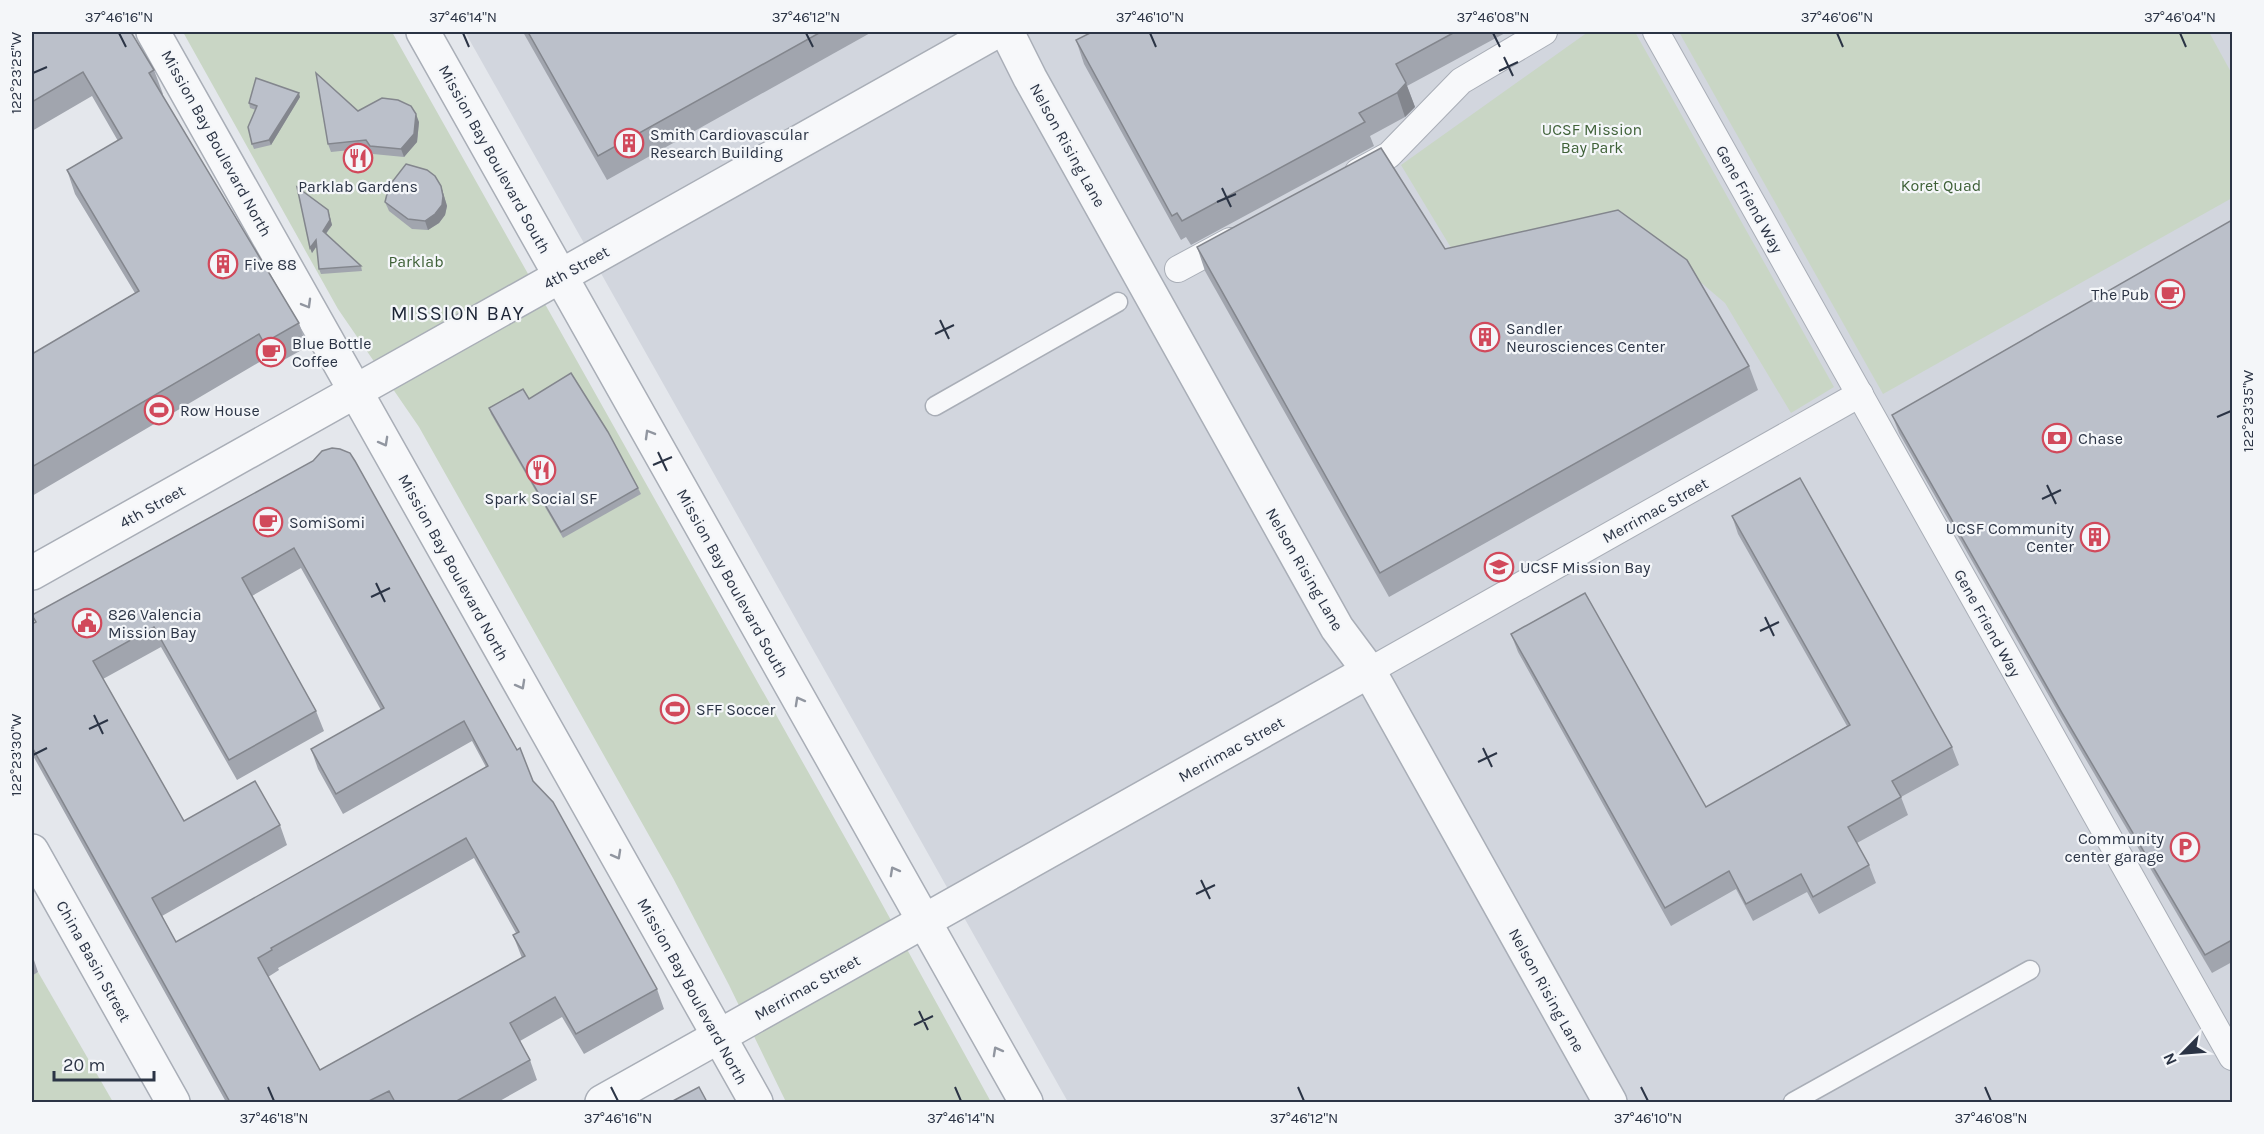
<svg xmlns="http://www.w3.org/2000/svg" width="2264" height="1134" viewBox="0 0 2264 1134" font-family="Karla,sans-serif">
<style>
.built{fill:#d2d6de}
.green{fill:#c9d6c5}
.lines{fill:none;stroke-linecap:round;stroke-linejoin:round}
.service-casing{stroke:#a9aeb7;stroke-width:21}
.pedestrian-casing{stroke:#a9aeb7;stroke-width:28}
.minor-casing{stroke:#a9aeb7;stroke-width:36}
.service{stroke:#f7f8fa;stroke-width:18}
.pedestrian{stroke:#f7f8fa;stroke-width:26}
.minor{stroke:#f7f8fa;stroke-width:33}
.wall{fill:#a1a5ae;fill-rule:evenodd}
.shaded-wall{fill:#83868d}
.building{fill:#bbc0ca;stroke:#83868d;stroke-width:1.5;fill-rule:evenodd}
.oneway{stroke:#9196a0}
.ticks{fill:none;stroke:#2b3445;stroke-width:2}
.labels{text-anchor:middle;stroke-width:4.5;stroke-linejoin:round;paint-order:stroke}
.park-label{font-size:16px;fill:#3f6138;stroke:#f4f6f9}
.poi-label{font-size:16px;fill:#2b3445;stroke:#f4f6f9;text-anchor:start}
.street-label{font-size:16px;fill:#2b3445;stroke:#f4f6f9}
.quarter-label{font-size:20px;letter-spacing:1.5px;fill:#1d2536;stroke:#f4f6f9}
.neatline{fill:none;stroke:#2b3445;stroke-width:2}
.ticks-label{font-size:15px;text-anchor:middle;fill:#2b3445}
</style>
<rect width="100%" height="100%" fill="#e4e7ec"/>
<path class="built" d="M465,32H2232V1102H1068Z"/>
<g class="green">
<path d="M183,32H392L865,873L991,1102H786L729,985L673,878L419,427L338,309Z"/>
<path d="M1588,32H1635L1834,387L1791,413L1725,303L1658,246L1459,261L1401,165Z"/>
<path d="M1679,32H2209L2232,74V198L1883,394Z"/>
<path d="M38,972L113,1102H32V976Z"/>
</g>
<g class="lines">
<g class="service-casing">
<g id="service">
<path d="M935,406L1118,302"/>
<path d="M1793,1102L2030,970"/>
</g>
</g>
<g class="pedestrian-casing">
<g id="pedestrian">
<path d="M1656,32L2232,1057"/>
<path d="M1358,172L1389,155L1461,81L1544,32"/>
<path d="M1178,269L1230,241"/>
<path d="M1369,671L1860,394"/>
</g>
</g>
<g class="minor-casing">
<g id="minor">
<path d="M153,32L756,1102"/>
<path d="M423,32L1026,1102"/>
<path d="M1007,32L1030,78L1337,628L1369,671L1610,1102"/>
<path d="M32,573L995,32"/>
<path d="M32,851L173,1102"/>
<path d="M602,1102L1369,671"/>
</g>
</g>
<use href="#service" class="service"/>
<use href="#pedestrian" class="pedestrian"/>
<use href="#minor" class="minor"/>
</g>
<g class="wall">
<path d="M32,32L154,70L163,94L162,95L299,323L307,347L273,366L268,357L32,496V354L135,293L75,194L67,170L118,141L92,96L32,131Z"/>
<path d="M523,32H872L607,180Z"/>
<path d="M1092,32H1507L1407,86L1415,107L1405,117L1370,136L1374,146L1191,245L1186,237L1181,240L1084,64L1076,40Z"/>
<path d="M300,97L271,145L254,149L252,144L256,110L250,108L249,103Z"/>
<path d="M358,111L419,122L417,142L404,157L373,154L369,148L331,152L328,144Z"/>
<path d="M441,186L447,206L445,215L439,223L428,230L412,229L389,211L385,202Z"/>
<path d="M328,210L332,225L326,234L361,266L362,271L321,274L319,269L317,246L312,253L310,248Z"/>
<path d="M2232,220V962L2212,973L2069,731L1899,433L1892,415Z"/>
<path d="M1197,247L1445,249L1749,366L1758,390L1389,597L1205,271Z"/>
<path d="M529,399L638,488L641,494L563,538L491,414L489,408Z"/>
<path d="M313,461L533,781L657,989L664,1009L584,1054L562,1017L520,1041L530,1060L537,1080L498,1102H226L32,754V624L35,622L32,615ZM301,568L381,710L311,749L318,769L343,814L472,741L486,767L176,942L162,916L287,845L280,825L184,821L103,679L161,647L237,780L324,731L316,711L252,596ZM474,858L516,933L513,935L522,958L320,1070L268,977L279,970L278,968Z"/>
<path d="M1732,516L1952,747L1959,765L1901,797L1908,815L1857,843L1869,865L1876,883L1819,914L1807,892L1753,921L1736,889L1671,926L1518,652L1511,634L1706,807L1847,726L1738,534Z"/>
<path d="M32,954L38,972L32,976Z"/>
</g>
<g class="shaded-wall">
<path d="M1406,83L1415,107L1405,117L1397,93Z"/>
<path d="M299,93L300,97L271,145L269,140Z"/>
<path d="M416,114L419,122L417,142L404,157L401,149Z"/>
<path d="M441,186L447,206L445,215L439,223L428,230L425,221Z"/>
<path d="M328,210L332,225L324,236L323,231Z"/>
<path d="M316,240L318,244L312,253L310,248Z"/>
</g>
<g class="building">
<path d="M32,32H131L154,70L149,73L299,323L264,343L259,334L32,467V354L139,291L67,170L122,138L83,72L32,102Z"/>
<path d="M528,32H821L598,156Z"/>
<path d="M1092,32H1455L1396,64L1406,83L1397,93L1359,113L1365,122L1182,221L1177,213L1172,216L1076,40Z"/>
<path d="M316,73L358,111L382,98L398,100L411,106L416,114L414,134L401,149L370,146L366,140L328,144Z"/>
<path d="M256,78L299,93L269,140L252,144L248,127L257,106L249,103Z"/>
<path d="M1381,148L1445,249L1618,210L1687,260L1749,366L1380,573L1197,247Z"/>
<path d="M406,164L427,170L435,176L441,186L443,196L442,205L435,214L425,221L408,219L385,202L389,186Z"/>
<path d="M297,187L328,210L330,220L323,231L361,266L319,269L316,240L310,248Z"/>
<path d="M2232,220V940L2205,955L2062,713L1892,415Z"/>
<path d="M571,373L608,432L638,488L561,532L489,408L523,389L529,399Z"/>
<path d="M332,448L340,449L350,453L355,461L517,750L520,748L533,781L553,802L657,989L576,1034L555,997L510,1023L530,1060L455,1102H395L389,1091L367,1102H230L32,747V624L36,622L32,615L313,461L322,451ZM294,548L384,708L311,749L336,794L464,721L488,766L176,942L152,898L280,825L255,781L184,821L93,661L154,627L229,760L316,711L242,578ZM466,838L519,932L513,935L525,956L320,1070L258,958L272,950L271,948Z"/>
<path d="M1800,478L1952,747L1892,781L1901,797L1848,827L1869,865L1813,897L1801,874L1746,904L1729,871L1665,908L1511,634L1585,593L1706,807L1850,725L1732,516Z"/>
<path d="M699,1087L707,1102H671Z"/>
</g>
<defs><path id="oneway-chevron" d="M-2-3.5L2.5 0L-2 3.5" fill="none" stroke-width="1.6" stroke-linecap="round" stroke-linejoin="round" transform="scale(1.5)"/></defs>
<g class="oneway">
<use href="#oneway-chevron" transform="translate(307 304) rotate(60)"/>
<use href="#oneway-chevron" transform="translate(649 434) rotate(-120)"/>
<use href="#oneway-chevron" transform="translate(384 442) rotate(61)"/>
<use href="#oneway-chevron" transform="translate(521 685) rotate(61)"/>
<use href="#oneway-chevron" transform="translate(799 701) rotate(-119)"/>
<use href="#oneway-chevron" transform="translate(617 855) rotate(61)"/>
<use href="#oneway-chevron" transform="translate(894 871) rotate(-119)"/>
<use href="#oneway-chevron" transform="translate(997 1051) rotate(-119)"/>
</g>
<path class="ticks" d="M119,33L126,47M463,33L469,47M806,33L813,47M1150,33L1156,47M1493,33L1500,47M1837,33L1843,47M2180,33L2186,47M1504,57L1513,76M1499,71L1518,62M33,73L47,67M1222,188L1231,207M1217,202L1236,194M940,320L949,339M935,334L954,325M2217,417L2231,411M658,452L667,471M653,465L672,457M2047,485L2056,504M2042,499L2061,490M376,583L385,602M371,597L390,588M1765,617L1774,636M1760,631L1779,622M94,715L103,734M89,729L108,720M1483,748L1492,767M33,755L47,748M1478,762L1497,753M1201,880L1210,899M1196,894L1215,885M919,1011L928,1030M914,1025L933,1016M268,1087L274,1101M611,1087L618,1101M955,1087L961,1101M1298,1087L1304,1101M1641,1087L1648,1101M1985,1087L1991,1101"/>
<defs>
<g id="building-ring" transform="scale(1.5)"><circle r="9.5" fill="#f4f6f9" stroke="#d1495b" stroke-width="1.5"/><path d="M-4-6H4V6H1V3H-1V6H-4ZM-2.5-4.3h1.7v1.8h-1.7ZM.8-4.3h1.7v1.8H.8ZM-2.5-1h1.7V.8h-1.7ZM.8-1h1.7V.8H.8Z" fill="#d1495b"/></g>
<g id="restaurant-ring" transform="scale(1.5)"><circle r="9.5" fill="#f4f6f9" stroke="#d1495b" stroke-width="1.5"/><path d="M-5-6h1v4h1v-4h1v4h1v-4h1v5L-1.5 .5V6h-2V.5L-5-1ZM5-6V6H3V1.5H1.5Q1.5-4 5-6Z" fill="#d1495b"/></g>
<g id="cafe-ring" transform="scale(1.5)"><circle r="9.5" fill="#f4f6f9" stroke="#d1495b" stroke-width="1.5"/><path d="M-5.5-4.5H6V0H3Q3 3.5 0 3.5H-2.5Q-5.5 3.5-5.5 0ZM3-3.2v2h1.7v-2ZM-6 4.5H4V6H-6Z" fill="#d1495b"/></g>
<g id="stadium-ring" transform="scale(1.5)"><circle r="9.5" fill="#f4f6f9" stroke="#d1495b" stroke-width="1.5"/><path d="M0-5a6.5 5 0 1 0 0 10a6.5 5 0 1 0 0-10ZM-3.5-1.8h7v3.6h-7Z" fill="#d1495b"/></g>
<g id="bank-ring" transform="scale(1.5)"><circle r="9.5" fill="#f4f6f9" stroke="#d1495b" stroke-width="1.5"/><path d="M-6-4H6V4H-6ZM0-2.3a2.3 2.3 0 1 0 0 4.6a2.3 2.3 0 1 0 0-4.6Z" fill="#d1495b"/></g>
<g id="university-ring" transform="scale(1.5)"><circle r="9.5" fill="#f4f6f9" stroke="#d1495b" stroke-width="1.5"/><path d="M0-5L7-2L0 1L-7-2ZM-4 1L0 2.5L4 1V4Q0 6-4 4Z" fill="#d1495b"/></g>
<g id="civic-ring" transform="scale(1.5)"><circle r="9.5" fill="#f4f6f9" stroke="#d1495b" stroke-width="1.5"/><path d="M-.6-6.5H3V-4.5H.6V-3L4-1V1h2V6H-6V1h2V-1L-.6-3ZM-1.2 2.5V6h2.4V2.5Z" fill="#d1495b"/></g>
<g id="parking-ring" transform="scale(1.5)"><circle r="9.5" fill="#f4f6f9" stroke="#d1495b" stroke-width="1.5"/><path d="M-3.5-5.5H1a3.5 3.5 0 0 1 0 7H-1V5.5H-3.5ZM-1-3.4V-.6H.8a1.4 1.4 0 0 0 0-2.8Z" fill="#d1495b"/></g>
</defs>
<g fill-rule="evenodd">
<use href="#building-ring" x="629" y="143"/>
<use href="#restaurant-ring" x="358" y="158"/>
<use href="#building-ring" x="223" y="264"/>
<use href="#cafe-ring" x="2170" y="294"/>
<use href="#building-ring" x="1485" y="337"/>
<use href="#cafe-ring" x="271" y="352"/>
<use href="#stadium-ring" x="159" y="410"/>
<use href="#bank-ring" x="2057" y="438"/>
<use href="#restaurant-ring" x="541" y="470"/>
<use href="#cafe-ring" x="268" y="522"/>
<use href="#building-ring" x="2095" y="537"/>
<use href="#university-ring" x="1499" y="567"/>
<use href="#civic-ring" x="87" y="623"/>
<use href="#stadium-ring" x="675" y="709"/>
<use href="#parking-ring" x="2185" y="847"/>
</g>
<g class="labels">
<g class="park-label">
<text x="1592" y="135">UCSF Mission<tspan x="1592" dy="18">Bay Park</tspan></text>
<text x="1941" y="191">Koret Quad</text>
<text x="416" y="267">Parklab</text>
</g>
<g class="poi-label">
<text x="650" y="140">Smith Cardiovascular<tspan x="650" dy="18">Research Building</tspan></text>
<text x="358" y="192" text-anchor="middle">Parklab Gardens</text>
<text x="244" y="270">Five 88</text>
<text x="2149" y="300" text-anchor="end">The Pub</text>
<text x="1506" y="334">Sandler<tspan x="1506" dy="18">Neurosciences Center</tspan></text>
<text x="292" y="349">Blue Bottle<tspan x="292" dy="18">Coffee</tspan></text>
<text x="180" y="416">Row House</text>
<text x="2078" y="444">Chase</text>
<text x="541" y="504" text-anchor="middle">Spark Social SF</text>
<text x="289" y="528">SomiSomi</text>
<text x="2074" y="534" text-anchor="end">UCSF Community<tspan x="2074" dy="18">Center</tspan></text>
<text x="1520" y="573">UCSF Mission Bay</text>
<text x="108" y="620">826 Valencia<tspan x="108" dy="18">Mission Bay</tspan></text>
<text x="696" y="715">SFF Soccer</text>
<text x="2164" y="844" text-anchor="end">Community<tspan x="2164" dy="18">center garage</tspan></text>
</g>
<g class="street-label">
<text transform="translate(217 143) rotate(61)" y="6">Mission Bay Boulevard North</text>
<text transform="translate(1068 145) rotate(61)" y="6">Nelson Rising Lane</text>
<text transform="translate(495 159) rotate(61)" y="6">Mission Bay Boulevard South</text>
<text transform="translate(1750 199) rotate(61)" y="6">Gene Friend Way</text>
<text transform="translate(576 267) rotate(-29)" y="6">4th Street</text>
<text transform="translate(152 506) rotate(-29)" y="6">4th Street</text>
<text transform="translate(1655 510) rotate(-29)" y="6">Merrimac Street</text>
<text transform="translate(454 567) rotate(61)" y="6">Mission Bay Boulevard North</text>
<text transform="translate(1305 569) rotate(60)" y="6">Nelson Rising Lane</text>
<text transform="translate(733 583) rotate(61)" y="6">Mission Bay Boulevard South</text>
<text transform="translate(1988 623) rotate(61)" y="6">Gene Friend Way</text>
<text transform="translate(1231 749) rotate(-29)" y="6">Merrimac Street</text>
<text transform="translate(94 961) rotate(61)" y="6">China Basin Street</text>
<text transform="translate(807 987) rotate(-29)" y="6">Merrimac Street</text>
<text transform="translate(1547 990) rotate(61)" y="6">Nelson Rising Lane</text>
<text transform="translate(693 991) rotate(61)" y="6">Mission Bay Boulevard North</text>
</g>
<g class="quarter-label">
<text x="458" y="320">MISSION BAY</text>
</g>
</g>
<rect width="2264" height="1134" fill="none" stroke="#f4f6f9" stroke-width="66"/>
<g transform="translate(2183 1053) rotate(245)" stroke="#f4f6f9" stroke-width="4.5" paint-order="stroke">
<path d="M0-4.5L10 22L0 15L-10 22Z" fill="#2b3445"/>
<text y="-9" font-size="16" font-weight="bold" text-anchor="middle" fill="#2b3445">N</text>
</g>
<path d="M54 1071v9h100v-9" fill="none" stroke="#2b3445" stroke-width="3"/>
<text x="63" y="1071" font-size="18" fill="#2b3445" stroke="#f4f6f9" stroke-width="4.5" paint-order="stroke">20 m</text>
<rect x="33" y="33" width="2198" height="1068" class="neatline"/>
<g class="ticks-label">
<text x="119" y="22">37°46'16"N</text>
<text x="463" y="22">37°46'14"N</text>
<text x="806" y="22">37°46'12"N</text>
<text x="1150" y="22">37°46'10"N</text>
<text x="1493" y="22">37°46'08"N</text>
<text x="1837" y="22">37°46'06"N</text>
<text x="2180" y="22">37°46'04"N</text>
<text transform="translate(16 73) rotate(-90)" y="5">122°23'25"W</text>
<text transform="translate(2248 411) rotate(-90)" y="5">122°23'35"W</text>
<text transform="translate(16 755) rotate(-90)" y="5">122°23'30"W</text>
<text x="274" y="1123">37°46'18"N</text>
<text x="618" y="1123">37°46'16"N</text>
<text x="961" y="1123">37°46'14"N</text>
<text x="1304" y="1123">37°46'12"N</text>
<text x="1648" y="1123">37°46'10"N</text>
<text x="1991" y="1123">37°46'08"N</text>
</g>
</svg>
